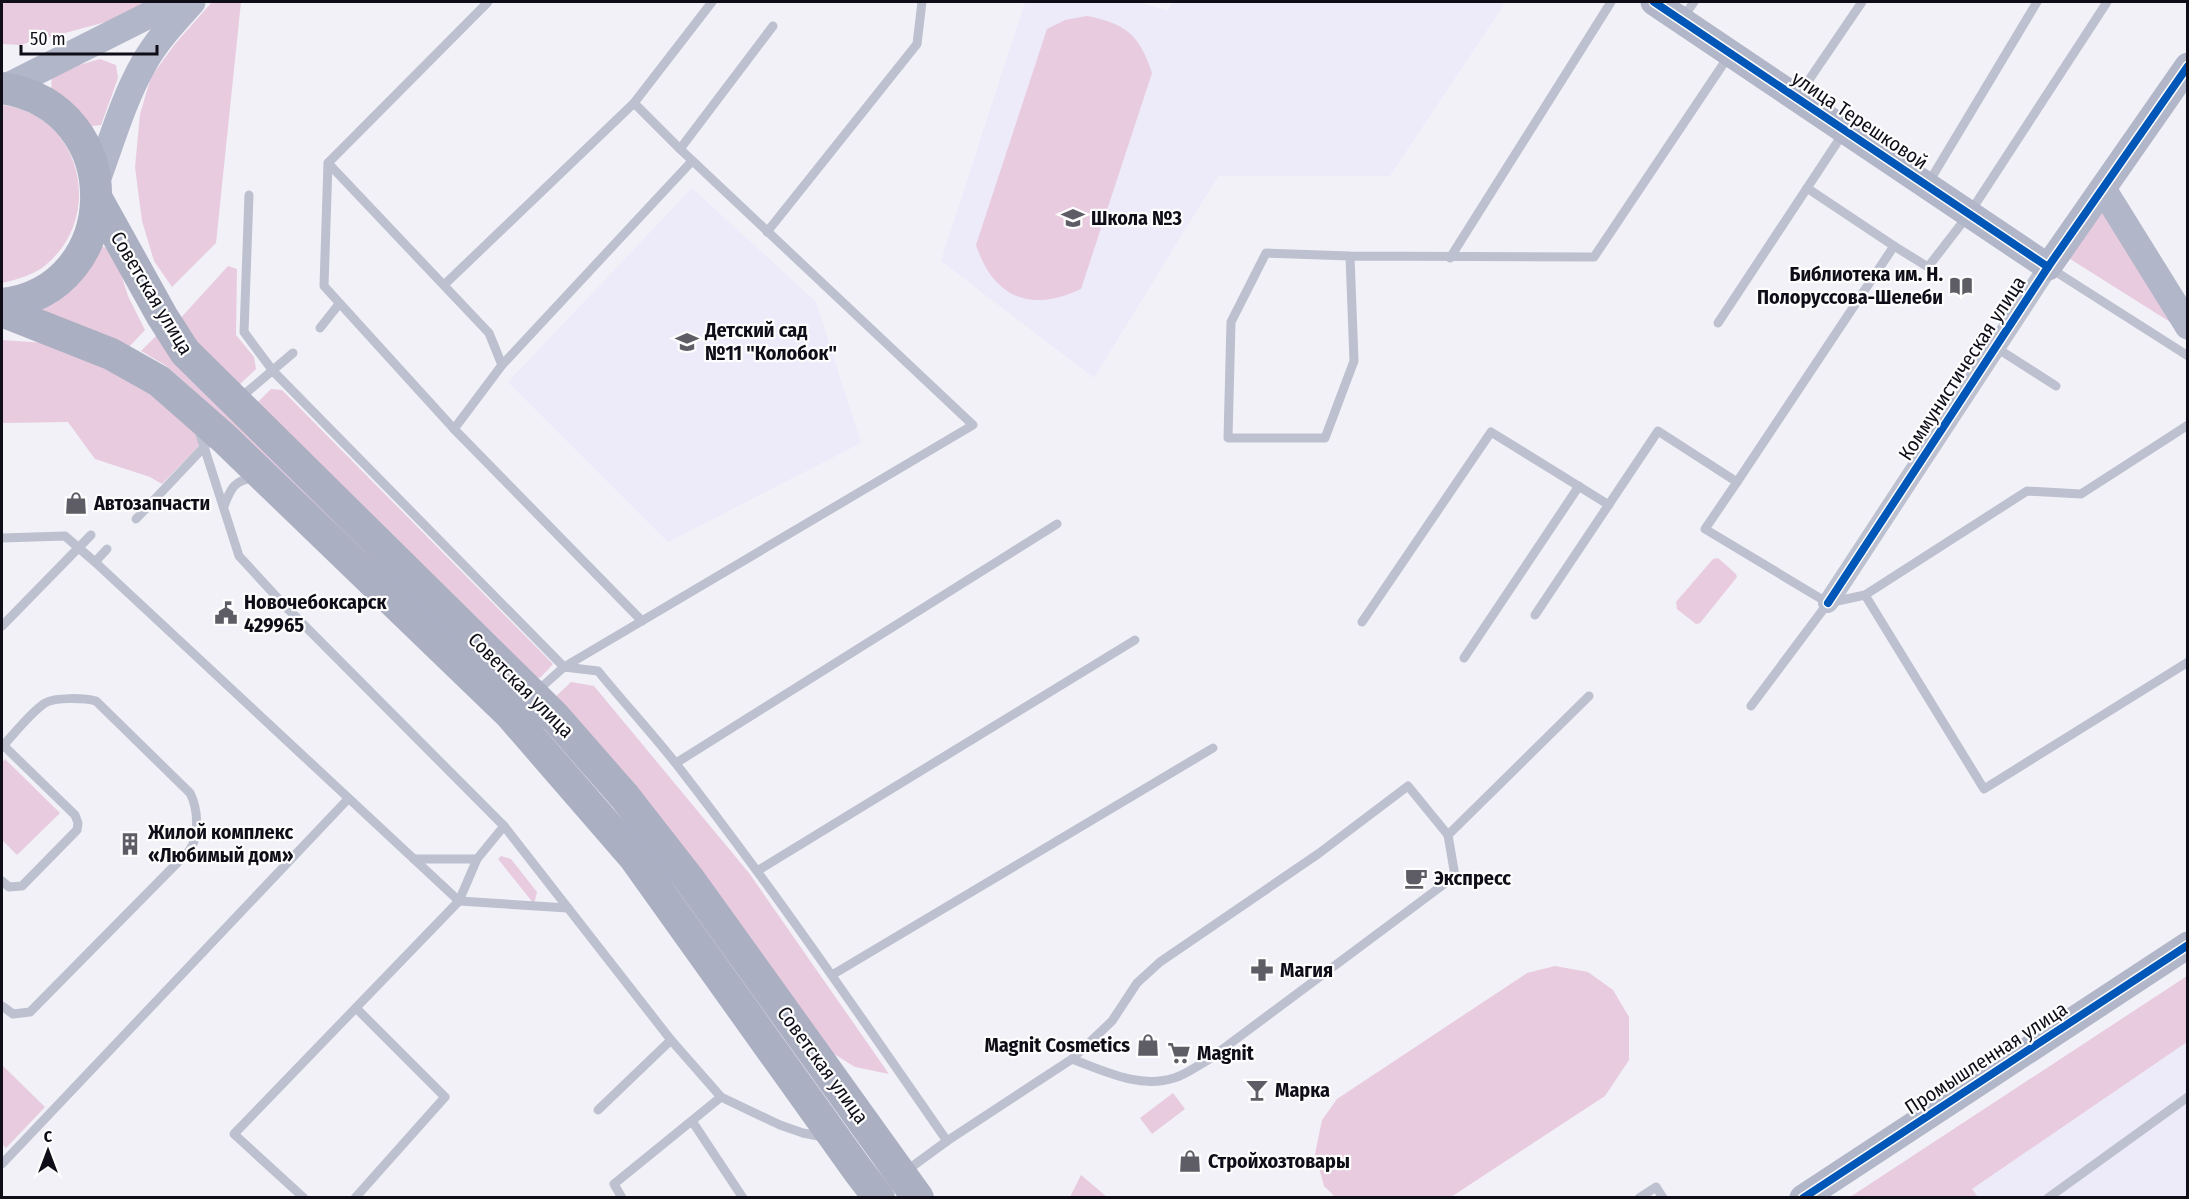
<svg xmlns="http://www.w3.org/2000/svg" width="2189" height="1199" viewBox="0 0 2189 1199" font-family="'Fira Sans Condensed',sans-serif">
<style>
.built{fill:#edeafa}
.green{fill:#e8cbde}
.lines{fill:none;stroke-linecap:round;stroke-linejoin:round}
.lane{stroke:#bcc0cf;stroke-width:9}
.street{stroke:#bcc0cf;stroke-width:20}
.secondary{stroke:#b1b6c8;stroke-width:27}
.primary{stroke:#aaafc2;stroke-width:32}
.cycleway-casing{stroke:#fdfdfd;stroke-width:11}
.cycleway{stroke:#0057b8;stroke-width:8}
.labels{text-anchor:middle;stroke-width:4.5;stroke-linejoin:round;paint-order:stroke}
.street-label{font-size:20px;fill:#0f0d17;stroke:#fdfdfd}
.poi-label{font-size:20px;font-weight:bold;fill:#0f0d17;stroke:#fdfdfd;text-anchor:start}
</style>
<rect width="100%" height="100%" fill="#f2f1f8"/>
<g class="built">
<path d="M1025,2H1139L1167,11L1173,2H1506L1390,176H1218L1094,378L941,261Z"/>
<path d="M692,188L816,302L861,443L668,542L508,382Z"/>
<path d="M2187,1042V1197L1978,1198L1972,1189Z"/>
</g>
<g class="green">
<path d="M2,2H150L106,22L20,45L2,44Z"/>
<path d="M212,2H241L216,243L172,287L154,261L142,221L135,167L140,114L151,77L175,44Z"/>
<path d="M1087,16C1127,24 1139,35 1152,73L1081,289C1030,313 994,298 976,245L1047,29L1065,20Z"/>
<path d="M100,59L116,65L118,78L101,125L85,127L51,93L52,73Z"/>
<path d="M2,105C80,114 105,213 48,263C35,275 18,279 2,283Z"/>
<path d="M2103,207L2178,327L2067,257Z"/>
<path d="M98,246L113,249L128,296L145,330L126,350L39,317L41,300Z"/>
<path d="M228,266L237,269L236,335L254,357L256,369L238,386L224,384L178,321Z"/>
<path d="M160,332L516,691L507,700L189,386L165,365L141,351Z"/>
<path d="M2,340L45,343L107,360L188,414L200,445L162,484L150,477L95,459L68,422L2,423Z"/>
<path d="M271,389L282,390L553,664L540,678L521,673L257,403Z"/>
<path d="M1718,558L1736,574L1737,577L1700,623L1696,624L1677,609L1676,602L1713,559Z"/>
<path d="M571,682L594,686L749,873L889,1074L855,1067L821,1046L551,701Z"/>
<path d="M5,759L60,813L17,855L2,840V763Z"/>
<path d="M501,856L511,859L537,892L534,904L498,859Z"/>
<path d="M1555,966L1588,972L1613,990L1629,1017V1060L1605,1096L1451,1197H1335L1324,1186L1315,1154L1322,1120L1337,1099L1527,973Z"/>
<path d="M2187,976V1042L1972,1189L1978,1197H1850Z"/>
<path d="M2,1065L45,1107L6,1148L2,1144Z"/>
<path d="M1173,1093L1185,1109L1152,1134L1140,1118Z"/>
<path d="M1081,1175L1107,1197H1070Z"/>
</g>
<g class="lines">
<g class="lane">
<path d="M488,2L328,163L324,286L454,429L642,621"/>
<path d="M1682,19L1694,2"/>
<path d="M1798,96L1862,2"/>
<path d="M680,149L773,26"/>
<path d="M328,163L489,333L502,365"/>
<path d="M1929,182L2037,2"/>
<path d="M249,195L244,332L273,371L564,667L598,671C624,703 652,733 677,765C772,887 859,1014 947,1141"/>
<path d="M767,232L917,44L922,2"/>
<path d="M1894,246L1928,267L1969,214L2107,2"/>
<path d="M1350,256L1266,253L1231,322L1228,438H1325L1354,361L1350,256L1594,257L1730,54"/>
<path d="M1450,258L1611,2"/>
<path d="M2050,268L2188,356"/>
<path d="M444,285L634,103"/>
<path d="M1718,323L1844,132"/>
<path d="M320,328L339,304"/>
<path d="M1995,347L2056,386"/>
<path d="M240,398L293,353"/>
<path d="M198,428L239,556L285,606L504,826L671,1040L721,1097L780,1125L803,1133L823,1137"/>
<path d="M454,429L502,365L692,161"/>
<path d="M1737,482L1894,246L1807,188"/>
<path d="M120,504L147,508"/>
<path d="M224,506C230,490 235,478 254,479"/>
<path d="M136,519L206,445"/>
<path d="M2,538L65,536L95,562L459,901L568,908"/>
<path d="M95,562L107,549"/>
<path d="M1865,595L1984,789L2188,662"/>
<path d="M1535,615L1658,431L1737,482L1705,529L1828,603"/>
<path d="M1362,622L1491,432L1609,505"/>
<path d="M2,626L91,535"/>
<path d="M1464,658L1579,486"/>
<path d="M537,691L564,667L973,425L680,149L634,103L712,2"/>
<path d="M1751,706L1828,603L1865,595L2027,491L2081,494L2188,425"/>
<path d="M2,747C14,734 30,713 45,703C55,697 85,698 96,701L190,793C198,808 200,837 189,851L30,1012L13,1014L2,1006"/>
<path d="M676,763L1057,524"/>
<path d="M414,859H477"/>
<path d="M757,871L1135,640"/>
<path d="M2,881L9,887L22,886L77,830L78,823L75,815L3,745"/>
<path d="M832,975L1213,748"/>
<path d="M1072,1059C1104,1071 1140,1089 1174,1078C1185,1075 1197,1066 1208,1060L1455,876L1448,835"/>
<path d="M598,1110L671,1040"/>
<path d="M692,1121L743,1198"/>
<path d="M2,1164L348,799"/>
<path d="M906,1171L947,1141L1072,1059L1112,1021L1137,983L1160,962L1318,854L1408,786L1448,835L1589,696"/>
<path d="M304,1198L234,1134L459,901L477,859L504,826"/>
<path d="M355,1198L445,1097L356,1008"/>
<path d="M622,1198L614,1184L721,1097"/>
<path d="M1639,1198L1656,1187L1663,1198"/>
<path d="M2048,1198L2188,1097"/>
</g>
<path class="street" d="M1828,603L2048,267"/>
<g class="secondary">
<path d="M1654,2L2048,267L2188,66"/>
<path d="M4,88L155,12L166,2"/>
<path d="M96,183C111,143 123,100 144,63C157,40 175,21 192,2"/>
<path d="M2103,189L2188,326"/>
<path d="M1803,1198L2188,945"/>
</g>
<g class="primary">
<path d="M2,88C130,107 125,290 2,304"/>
<path d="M97,199L162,316L185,352L555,717L625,797L689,879L918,1198"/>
<path d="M2,311L111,354L159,381L225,439L510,714L634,857L857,1169L879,1198"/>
</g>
<g class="cycleway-casing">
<g id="cycleway">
<path d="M1654,2L2048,267"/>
<path d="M1828,603L2048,267L2188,66"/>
<path d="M1803,1198L2188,945"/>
</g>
</g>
<use href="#cycleway" class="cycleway"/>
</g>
<defs>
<g id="school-bare" transform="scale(1.8)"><path d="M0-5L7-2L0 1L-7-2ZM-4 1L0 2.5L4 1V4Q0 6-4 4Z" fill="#5e5d66" stroke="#fdfdfd" stroke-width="2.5" paint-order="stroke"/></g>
<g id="library-bare" transform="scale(1.8)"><path d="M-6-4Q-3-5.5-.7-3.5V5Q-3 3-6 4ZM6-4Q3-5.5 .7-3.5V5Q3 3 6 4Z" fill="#5e5d66" stroke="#fdfdfd" stroke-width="2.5" paint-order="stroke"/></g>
<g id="shop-bare" transform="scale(1.8)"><path d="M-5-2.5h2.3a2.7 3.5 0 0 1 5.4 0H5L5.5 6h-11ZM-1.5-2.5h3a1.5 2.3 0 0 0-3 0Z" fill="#5e5d66" stroke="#fdfdfd" stroke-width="2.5" paint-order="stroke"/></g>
<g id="civic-bare" transform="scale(1.8)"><path d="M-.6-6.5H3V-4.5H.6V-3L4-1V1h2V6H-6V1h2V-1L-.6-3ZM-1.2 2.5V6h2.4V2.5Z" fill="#5e5d66" stroke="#fdfdfd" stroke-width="2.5" paint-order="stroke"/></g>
<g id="building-bare" transform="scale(1.8)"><path d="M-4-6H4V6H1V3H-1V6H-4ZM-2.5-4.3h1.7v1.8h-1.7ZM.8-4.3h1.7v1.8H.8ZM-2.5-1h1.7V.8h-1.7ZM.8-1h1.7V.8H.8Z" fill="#5e5d66" stroke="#fdfdfd" stroke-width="2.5" paint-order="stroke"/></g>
<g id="cafe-bare" transform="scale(1.8)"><path d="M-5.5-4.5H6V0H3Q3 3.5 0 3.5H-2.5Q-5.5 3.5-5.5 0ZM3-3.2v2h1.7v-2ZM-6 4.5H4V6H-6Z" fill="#5e5d66" stroke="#fdfdfd" stroke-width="2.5" paint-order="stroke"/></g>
<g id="pharmacy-bare" transform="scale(1.8)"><path d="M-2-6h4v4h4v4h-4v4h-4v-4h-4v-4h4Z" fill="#5e5d66" stroke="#fdfdfd" stroke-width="2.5" paint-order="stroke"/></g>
<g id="supermarket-bare" transform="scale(1.8)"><path d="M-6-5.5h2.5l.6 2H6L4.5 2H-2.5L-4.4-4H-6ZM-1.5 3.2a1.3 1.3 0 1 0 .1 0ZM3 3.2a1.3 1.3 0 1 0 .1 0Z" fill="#5e5d66" stroke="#fdfdfd" stroke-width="2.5" paint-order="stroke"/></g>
<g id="bar-bare" transform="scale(1.8)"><path d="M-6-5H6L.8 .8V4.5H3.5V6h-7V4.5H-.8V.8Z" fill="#5e5d66" stroke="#fdfdfd" stroke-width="2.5" paint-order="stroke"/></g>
</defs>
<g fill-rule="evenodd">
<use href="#school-bare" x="1073" y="218"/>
<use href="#library-bare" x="1961" y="286"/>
<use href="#school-bare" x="687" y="342"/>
<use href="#shop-bare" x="76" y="503"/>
<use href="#civic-bare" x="226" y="613"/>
<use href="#building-bare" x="130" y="844"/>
<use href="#cafe-bare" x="1416" y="878"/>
<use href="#pharmacy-bare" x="1262" y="970"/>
<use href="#shop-bare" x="1148" y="1045"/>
<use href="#supermarket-bare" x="1179" y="1053"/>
<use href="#bar-bare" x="1257" y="1090"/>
<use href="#shop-bare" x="1190" y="1161"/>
</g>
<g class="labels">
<g class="street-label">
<text transform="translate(1860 120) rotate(34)" y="7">улица Терешковой</text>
<text transform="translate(152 293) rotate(59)" y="7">Советская улица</text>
<text transform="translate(1962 368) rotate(-57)" y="7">Коммунистическая улица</text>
<text transform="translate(521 685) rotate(45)" y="7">Советская улица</text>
<text transform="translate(1986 1058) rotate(-33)" y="7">Промышленная улица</text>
<text transform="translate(823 1065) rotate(54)" y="7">Советская улица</text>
</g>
<g class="poi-label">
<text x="1091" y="225">Школа №3</text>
<text x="1943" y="281" text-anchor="end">Библиотека им. Н.<tspan x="1943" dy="23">Полоруссова-Шелеби</tspan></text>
<text x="705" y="337">Детский сад<tspan x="705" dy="23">№11 "Колобок"</tspan></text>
<text x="94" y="510">Автозапчасти</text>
<text x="244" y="609">Новочебоксарск<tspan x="244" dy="23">429965</tspan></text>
<text x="148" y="839">Жилой комплекс<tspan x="148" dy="23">«Любимый дом»</tspan></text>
<text x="1434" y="885">Экспресс</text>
<text x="1280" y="977">Магия</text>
<text x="1130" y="1052" text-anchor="end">Magnit Cosmetics</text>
<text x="1197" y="1060">Magnit</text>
<text x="1275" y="1097">Марка</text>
<text x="1208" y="1168">Стройхозтовары</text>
</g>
</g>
<rect width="2189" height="1199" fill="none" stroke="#0f0d17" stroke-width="6"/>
<g transform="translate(48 1151)" stroke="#fdfdfd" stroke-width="4.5" paint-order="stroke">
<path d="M0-4.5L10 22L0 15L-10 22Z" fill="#0f0d17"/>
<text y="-9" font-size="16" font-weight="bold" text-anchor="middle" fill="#0f0d17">С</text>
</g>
<path d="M21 45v9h136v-9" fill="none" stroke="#0f0d17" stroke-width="3"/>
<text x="30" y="45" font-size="18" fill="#0f0d17" stroke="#fdfdfd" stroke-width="4.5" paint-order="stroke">50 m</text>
</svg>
